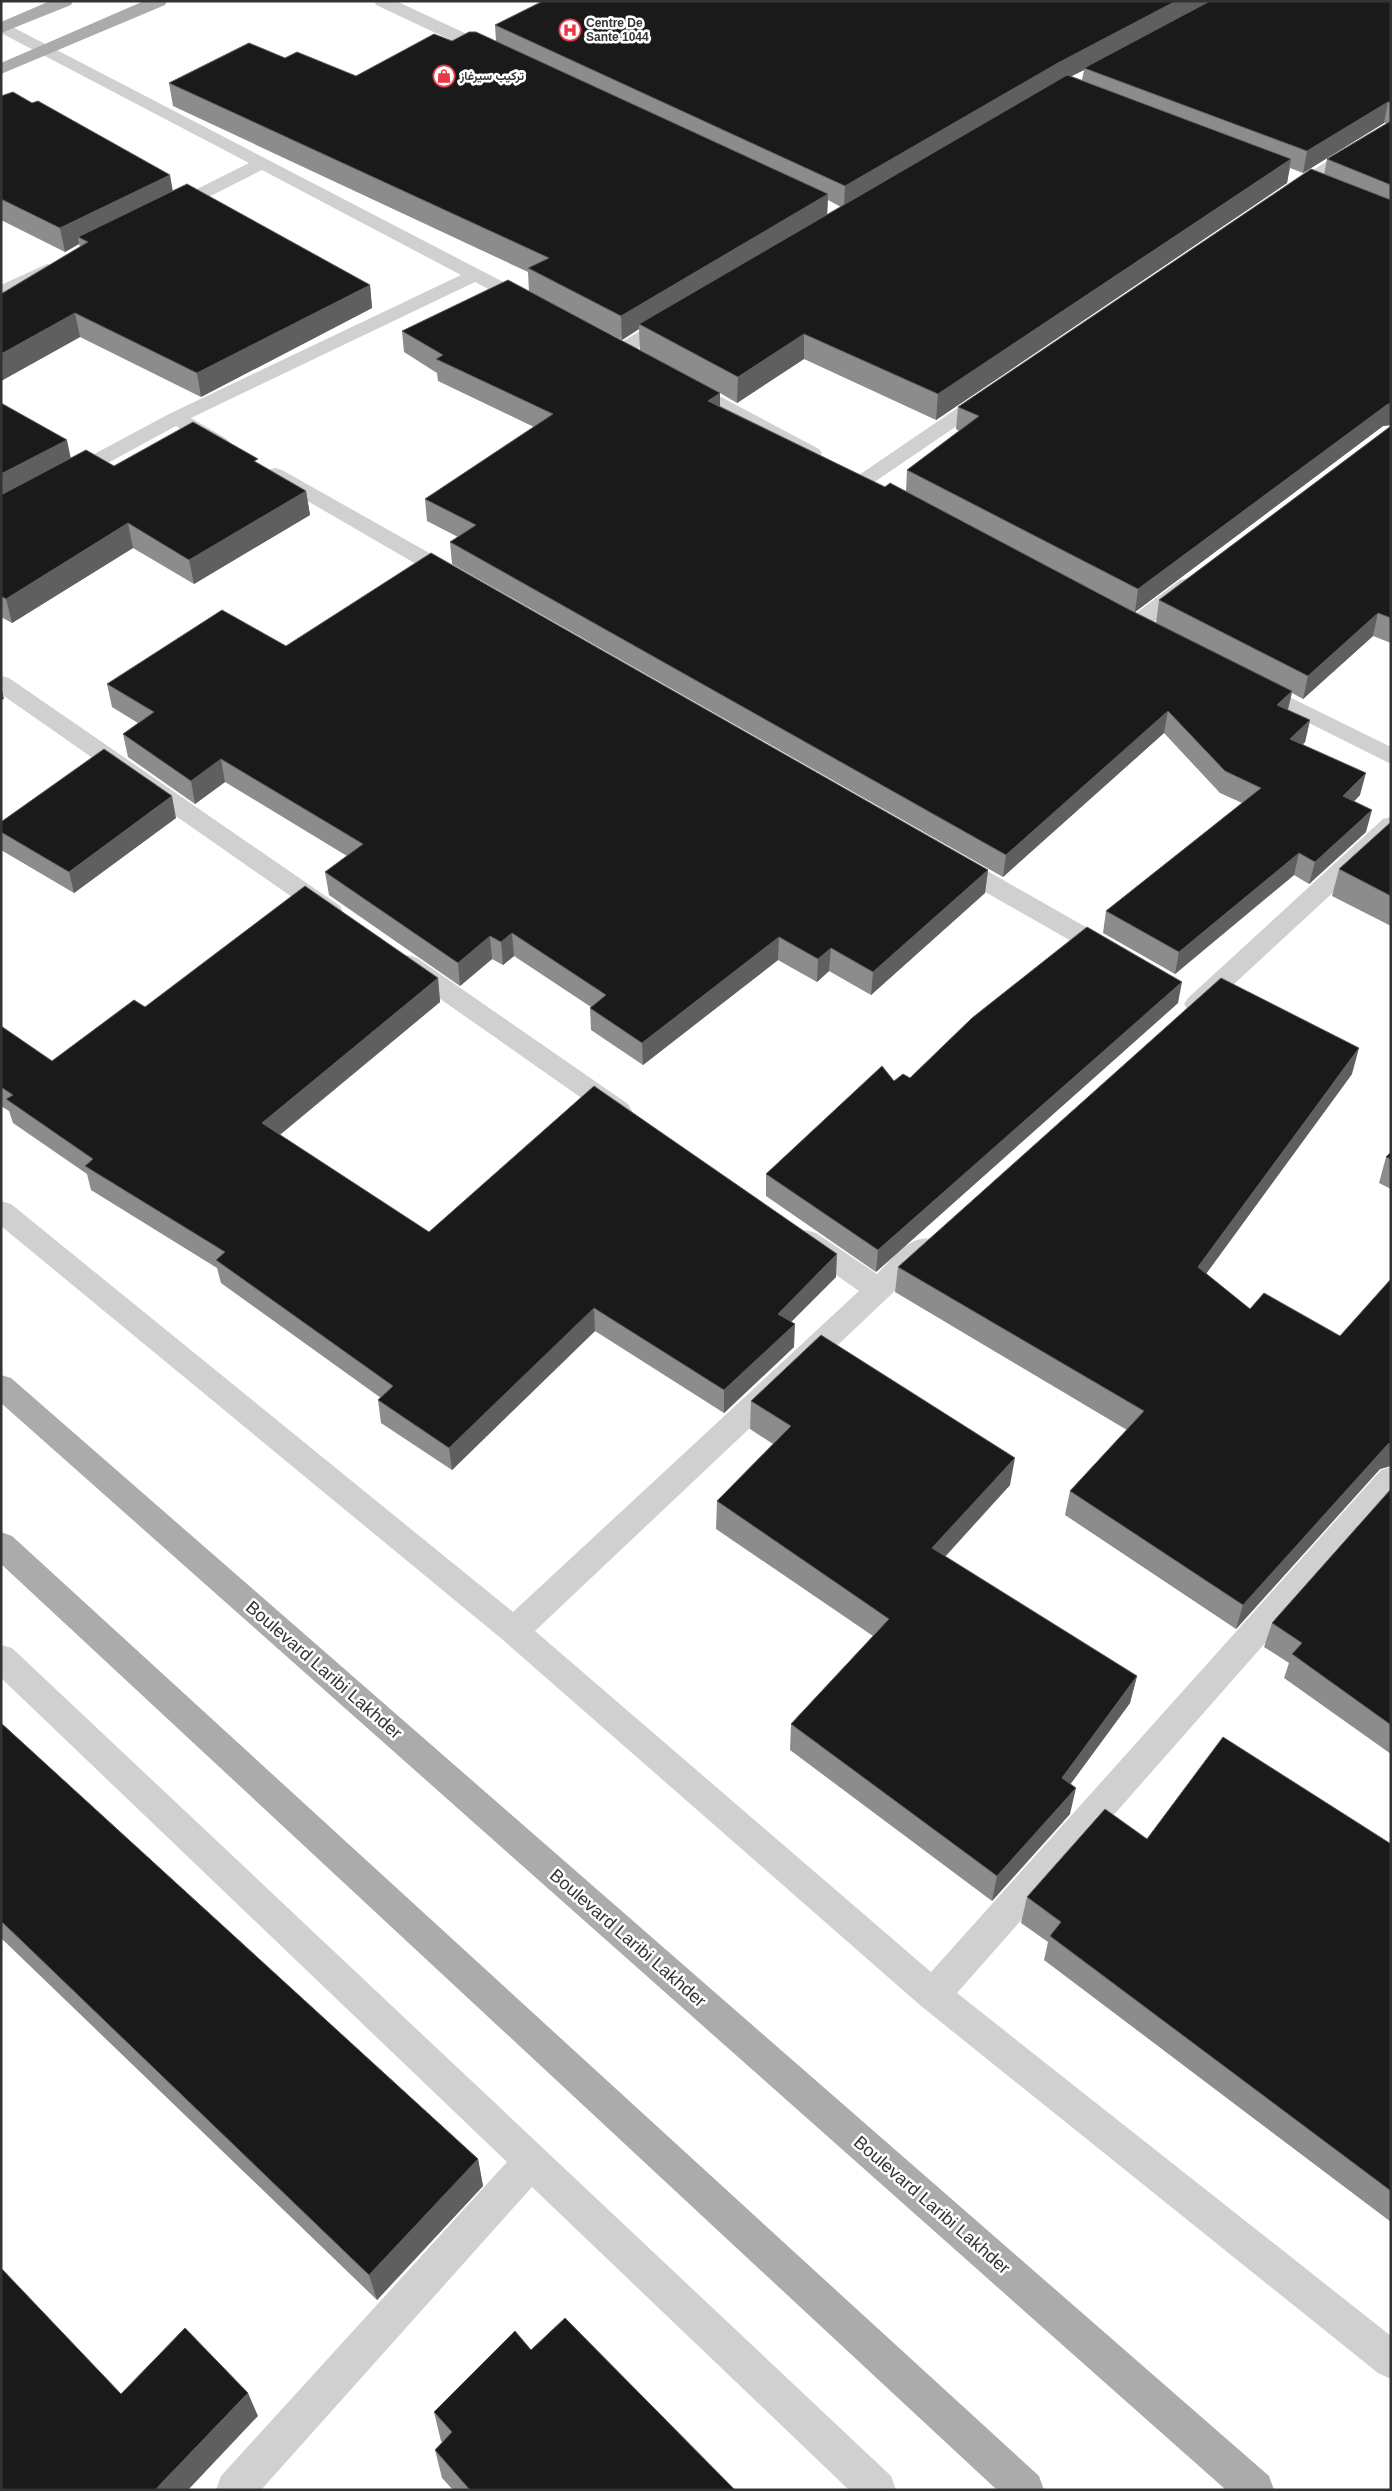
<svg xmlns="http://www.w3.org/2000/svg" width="1392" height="2491" viewBox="0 0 1392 2491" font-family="Helvetica,Vazirmatn,sans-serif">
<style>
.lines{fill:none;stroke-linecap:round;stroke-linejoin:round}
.street{fill:#d0d0d0;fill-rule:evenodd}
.primary{fill:#ababab;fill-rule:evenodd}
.wall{fill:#8c8c8c;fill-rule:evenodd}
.shaded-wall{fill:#5f5f5f}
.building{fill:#1a1a1a;stroke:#5f5f5f}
.labels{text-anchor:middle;stroke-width:5;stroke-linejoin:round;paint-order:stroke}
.far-poi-label{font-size:12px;font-weight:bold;fill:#333;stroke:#fff;text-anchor:start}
.near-street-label{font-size:18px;fill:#333;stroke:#fff}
</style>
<rect width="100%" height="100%" fill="#fff"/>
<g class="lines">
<g class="street">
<path d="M374,1H396L497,48L499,52L497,56H485L376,5Z"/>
<path d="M1,21L536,299L539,303L536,307H522L475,282L191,418L227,439L230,443L227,447C210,452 191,435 176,426L8,517L1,519V504L169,414L461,275L262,170L175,214H163L160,210L163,206L249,163L1,33Z"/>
<path d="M1391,124V137L1295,197H1283L1280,193L1283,189L1385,125Z"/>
<path d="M47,264L54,266L56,270L54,274L1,298V285Z"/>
<path d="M672,314L679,316L682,320L679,324L629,354H615L612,350L615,346L665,316Z"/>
<path d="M687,379L819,449L822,453L819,457L812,459L805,457L680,389L677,385L680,381Z"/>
<path d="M988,390L995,392L998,396L995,400L870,485L863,487L856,485L853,481L856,477L981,392Z"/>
<path d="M275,468L282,470L463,572L466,577L463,582L455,584L447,582L268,478L265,474L268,470Z"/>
<path d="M1188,578L1196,580L1199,585L1196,590L1143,630L1135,632L1127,630L1124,625L1127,620L1180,580Z"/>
<path d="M1,676L9,678L340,906L343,912L340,918L331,920L322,918L1,694Z"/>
<path d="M1257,681L1391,747V764L1249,693L1246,688L1249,683Z"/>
<path d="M1391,817V839L1206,1010L1197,1013L1188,1010L1184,1004L1188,998L1383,819Z"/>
<path d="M954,855L963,857L1119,946L1122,952L1119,958L1110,961L1101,958L945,869L942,863L945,857Z"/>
<path d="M408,955L417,958L628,1104L632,1111L628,1118L619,1121L610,1118L399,970L395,964L399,958Z"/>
<path d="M1,1201L11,1204L513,1612L859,1291L796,1247L792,1240L796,1233L806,1230L816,1233L877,1274C892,1260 911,1232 934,1240L938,1247L934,1254L535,1631L931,1972L1381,1470L1391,1467V1500L957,1993L1391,2336V2379L1378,2373L921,2006L503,1640L1,1226Z"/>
<path d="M1,1645L12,1648L891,2476L896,2490H849L532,2187L261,2490H216L221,2476L507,2162L1,1678Z"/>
</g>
<g class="primary">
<path d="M50,1H73L71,5L1,33V22Z"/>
<path d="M144,1H167L165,5L1,74V63Z"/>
<path d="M1,1375L11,1378L1269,2476L1274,2490H1226L1,1403Z"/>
<path d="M1,1532L12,1536L1039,2476L1044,2490H997L1,1564Z"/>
</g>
</g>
<g class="wall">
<path d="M1391,1V425L1383,426L1135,612L1055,570L1156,623L1159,600L1391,426V643L1373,636L1303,699L1292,693L1288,710L1310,720L1305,742L1303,744L1360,795L1354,801L1366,832L1309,884L1294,875L1175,974L1103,933L1106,911L1242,803L1220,793L1164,733L1003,877L452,564L450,542L458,537L427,521L425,499L534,427L438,381L437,373L404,352L402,331L529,292L528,272L173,106L169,83L285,58L356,76L452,41H496L495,25ZM1084,70L1082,80L1071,76ZM1384,123H1387L1327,159L1324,175L958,407L956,429L959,431L907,470L906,491L885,487L720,406V393L737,403L804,359L936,420L1287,183L1290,168L1303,173ZM828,200L841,207L827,215ZM542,299L622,340L639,329L640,350Z"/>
<path d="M1,96L173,191L370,285L372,308L201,397L80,337L1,381V294L80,247L79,244L65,252L1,220Z"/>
<path d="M1,403L71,458L114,466L258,464L306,491L310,515L194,584L133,548L12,623L1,617Z"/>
<path d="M286,646L988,870L985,893L871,995L829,971L817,982L778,960L643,1065L591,1030L590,1008L591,1007L514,956L503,965L492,959L460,986L329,895L325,872L347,856L225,782L195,804L128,757L123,734L138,723L112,707L107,684Z"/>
<path d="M176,818L74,893L1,850V822Z"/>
<path d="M1391,822V926L1332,896L1339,869Z"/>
<path d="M438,978L440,1002L280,1135L429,1232L836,1277L791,1322L794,1347L724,1413L595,1331L452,1470L381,1423L378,1400L381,1398L221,1283L217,1268L91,1190L87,1174L13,1123L9,1111L1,1106V1026L52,1061L145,1007Z"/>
<path d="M1178,1003L876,1272L766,1196V1174L894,1081L910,1078Z"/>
<path d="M1352,1074L1206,1274L1250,1309L1340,1336L1391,1279V1466L1380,1469L1236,1629L1065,1515L1070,1491L1127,1430L895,1292L898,1267Z"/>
<path d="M1391,1152V1189L1379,1183L1386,1157Z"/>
<path d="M751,1401L1010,1485L945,1557L1137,1676L1130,1703L1070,1784V1814L992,1901L790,1750L791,1724L873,1636L716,1529L717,1501L773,1444L750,1429Z"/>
<path d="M1391,1489V1754L1284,1678L1289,1663L1264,1647L1272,1623Z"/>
<path d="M1,1723L478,2159L483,2186L377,2300L1,1938Z"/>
<path d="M1147,1839L1391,1844V2222L1044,1960L1048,1942L1021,1923L1027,1897Z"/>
<path d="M531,2350L735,2490H453L442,2478L435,2450L443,2442L441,2441L434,2412Z"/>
</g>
<g class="shaded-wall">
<path d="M1176,1H1212L1084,68V70L1056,84L844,208L845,186L1058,63Z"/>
<path d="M1388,102L1384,123L1303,173L1307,151Z"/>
<path d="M1291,159L1287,183L936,420L938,394Z"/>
<path d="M170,175L174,198L78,237L79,244L65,252L60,228Z"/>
<path d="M828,194L827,217L639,324V329L622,340L621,316Z"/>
<path d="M370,285L372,308L201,397L197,373Z"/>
<path d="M75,313L80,337L1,381V354Z"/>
<path d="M804,334V359L737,403L738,377Z"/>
<path d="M720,393V414L708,401Z"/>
<path d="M1388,404H1391V425L1383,426L1135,612L1138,589Z"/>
<path d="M67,440L72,464L1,502V474Z"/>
<path d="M306,491L310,515L194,584L189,560Z"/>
<path d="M128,523L133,548L12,623L6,599Z"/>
<path d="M1378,613L1373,636L1303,699L1308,676Z"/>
<path d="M1,686L4,699L1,700Z"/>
<path d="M1292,691L1287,713L1277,705Z"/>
<path d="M1168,711L1164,733L1003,877L1006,855Z"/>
<path d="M1310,720L1305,742L1285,761L1290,739Z"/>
<path d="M221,759L225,782L195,804L191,781Z"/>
<path d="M1366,773L1360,795L1338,818L1343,796Z"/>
<path d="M172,796L176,818L74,893L69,872Z"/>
<path d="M1372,810L1366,832L1309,884L1315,862Z"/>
<path d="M1299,853L1294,875L1175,974L1179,952Z"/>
<path d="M988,870L985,893L871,995L873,972Z"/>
<path d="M512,933L514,956L503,965L501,942Z"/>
<path d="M490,936L492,959L460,986L458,963Z"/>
<path d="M779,937L778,960L643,1065L642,1043Z"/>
<path d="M831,948L829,971L817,982L818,959Z"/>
<path d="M438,978L440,1002L266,1146L262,1123Z"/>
<path d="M1182,982L1178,1003L876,1272L878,1250Z"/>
<path d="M1359,1048L1352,1074L1192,1293L1198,1267Z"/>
<path d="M837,1254L836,1277L777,1336L778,1314Z"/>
<path d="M594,1308L595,1331L452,1470L449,1448Z"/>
<path d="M795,1324L794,1347L724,1413V1390Z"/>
<path d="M1391,1443V1466L1380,1469L1236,1629L1243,1605L1388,1444Z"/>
<path d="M1015,1458L1010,1485L928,1575L932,1548Z"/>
<path d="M1137,1676L1130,1703L1056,1804L1062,1778Z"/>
<path d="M1076,1788L1070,1814L992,1901L997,1876Z"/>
<path d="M478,2159L483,2186L377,2300L369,2275Z"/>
<path d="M248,2393L258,2416L188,2490H155Z"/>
</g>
<g class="building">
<path d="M543,1H1176L1058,63L845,186L495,25Z"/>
<path d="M1210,1H1391V102H1388L1307,151L1084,68Z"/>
<path d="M469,32H476L828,194L621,316L528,268L549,258L169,83L249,43L285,58L297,52L356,76L434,34L452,41Z"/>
<path d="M1067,75L1291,159L938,394L804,334L738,377L639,324Z"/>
<path d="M13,92L32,103L38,101L170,175L60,228L1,199V96Z"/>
<path d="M1391,121V185L1327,159Z"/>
<path d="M1311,169L1391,200V404H1388L1138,589L907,470L979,416L958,407Z"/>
<path d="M187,184L370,285L197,373L75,313L1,354V294L88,242L78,237Z"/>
<path d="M508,280L720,393L708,401L885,487L890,483L1130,610L1292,691L1277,705L1310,720L1290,739L1366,773L1343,796L1372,810L1315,862L1299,853L1179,952L1106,911L1261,788L1225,771L1168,711L1006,855L450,542L476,525L425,499L553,414L436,359L443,355L402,331Z"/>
<path d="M1,403L67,440L1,474Z"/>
<path d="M193,422L258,459L254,461L306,491L189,560L128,523L6,599L1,596V495L86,450L114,466Z"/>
<path d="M1391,426V618L1378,613L1308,676L1159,600Z"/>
<path d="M431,553L988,870L873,972L831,948L818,959L779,937L642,1043L590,1008L606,995L512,933L501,942L490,936L458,963L325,872L363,844L221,759L191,781L123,734L154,712L107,684L222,610L286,646Z"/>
<path d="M104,749L172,796L69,872L1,832V822Z"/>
<path d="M1391,822V896L1339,869Z"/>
<path d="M305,886L438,978L262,1123L429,1232L594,1086L837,1254L778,1314L795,1324L724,1390L594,1308L449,1448L378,1400L393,1386L216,1260L225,1252L85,1166L93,1159L6,1099L13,1095L1,1087V1026L52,1061L134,1000L145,1007Z"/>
<path d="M1087,927L1182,982L878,1250L766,1174L882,1066L894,1081L903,1074L910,1078L972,1018Z"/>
<path d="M1221,978L1359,1048L1198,1267L1250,1309L1264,1293L1340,1336L1391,1279V1443L1388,1444L1243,1605L1070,1491L1144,1411L898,1267Z"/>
<path d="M1391,1152V1159L1386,1157Z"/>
<path d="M821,1335L1015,1458L932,1548L1137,1676L1062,1778L1076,1788L997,1876L791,1724L889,1619L717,1501L791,1426L751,1401Z"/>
<path d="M1391,1489V1725L1292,1654L1302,1643L1272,1623Z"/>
<path d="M1,1723L478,2159L369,2275L1,1921Z"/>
<path d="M1223,1737L1391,1844V2191L1050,1936L1061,1922L1027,1897L1105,1809L1147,1839Z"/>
<path d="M1,2268L121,2394L185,2328L248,2393L155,2490H1Z"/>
<path d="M565,2318L735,2490H470L435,2450L452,2432L434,2412L515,2331L531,2350Z"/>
</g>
<defs>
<g id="hospital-ring" transform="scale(1.125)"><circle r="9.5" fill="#fff" stroke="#e63946" stroke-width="1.5"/><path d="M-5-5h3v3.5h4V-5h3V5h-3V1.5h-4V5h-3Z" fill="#e63946"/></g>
<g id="shop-ring" transform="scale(1.125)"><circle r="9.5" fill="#fff" stroke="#e63946" stroke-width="1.5"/><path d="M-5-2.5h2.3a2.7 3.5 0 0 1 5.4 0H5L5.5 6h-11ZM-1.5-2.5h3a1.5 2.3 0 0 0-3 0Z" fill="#e63946"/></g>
</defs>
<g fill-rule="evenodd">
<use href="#hospital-ring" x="570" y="30"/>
<use href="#shop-ring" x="444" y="76"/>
</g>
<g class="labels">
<g class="far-poi-label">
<text x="586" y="27">Centre De<tspan x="586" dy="14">Sante 1044</tspan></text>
<text x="460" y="80">تركيب سيرغاز</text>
</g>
<g class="near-street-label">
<text transform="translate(324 1670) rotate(41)" y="6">Boulevard Laribi Lakhder</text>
<text transform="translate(628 1938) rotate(41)" y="6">Boulevard Laribi Lakhder</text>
<text transform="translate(932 2205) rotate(41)" y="6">Boulevard Laribi Lakhder</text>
</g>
</g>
<rect width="1392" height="2491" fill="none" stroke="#333333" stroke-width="5"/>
</svg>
